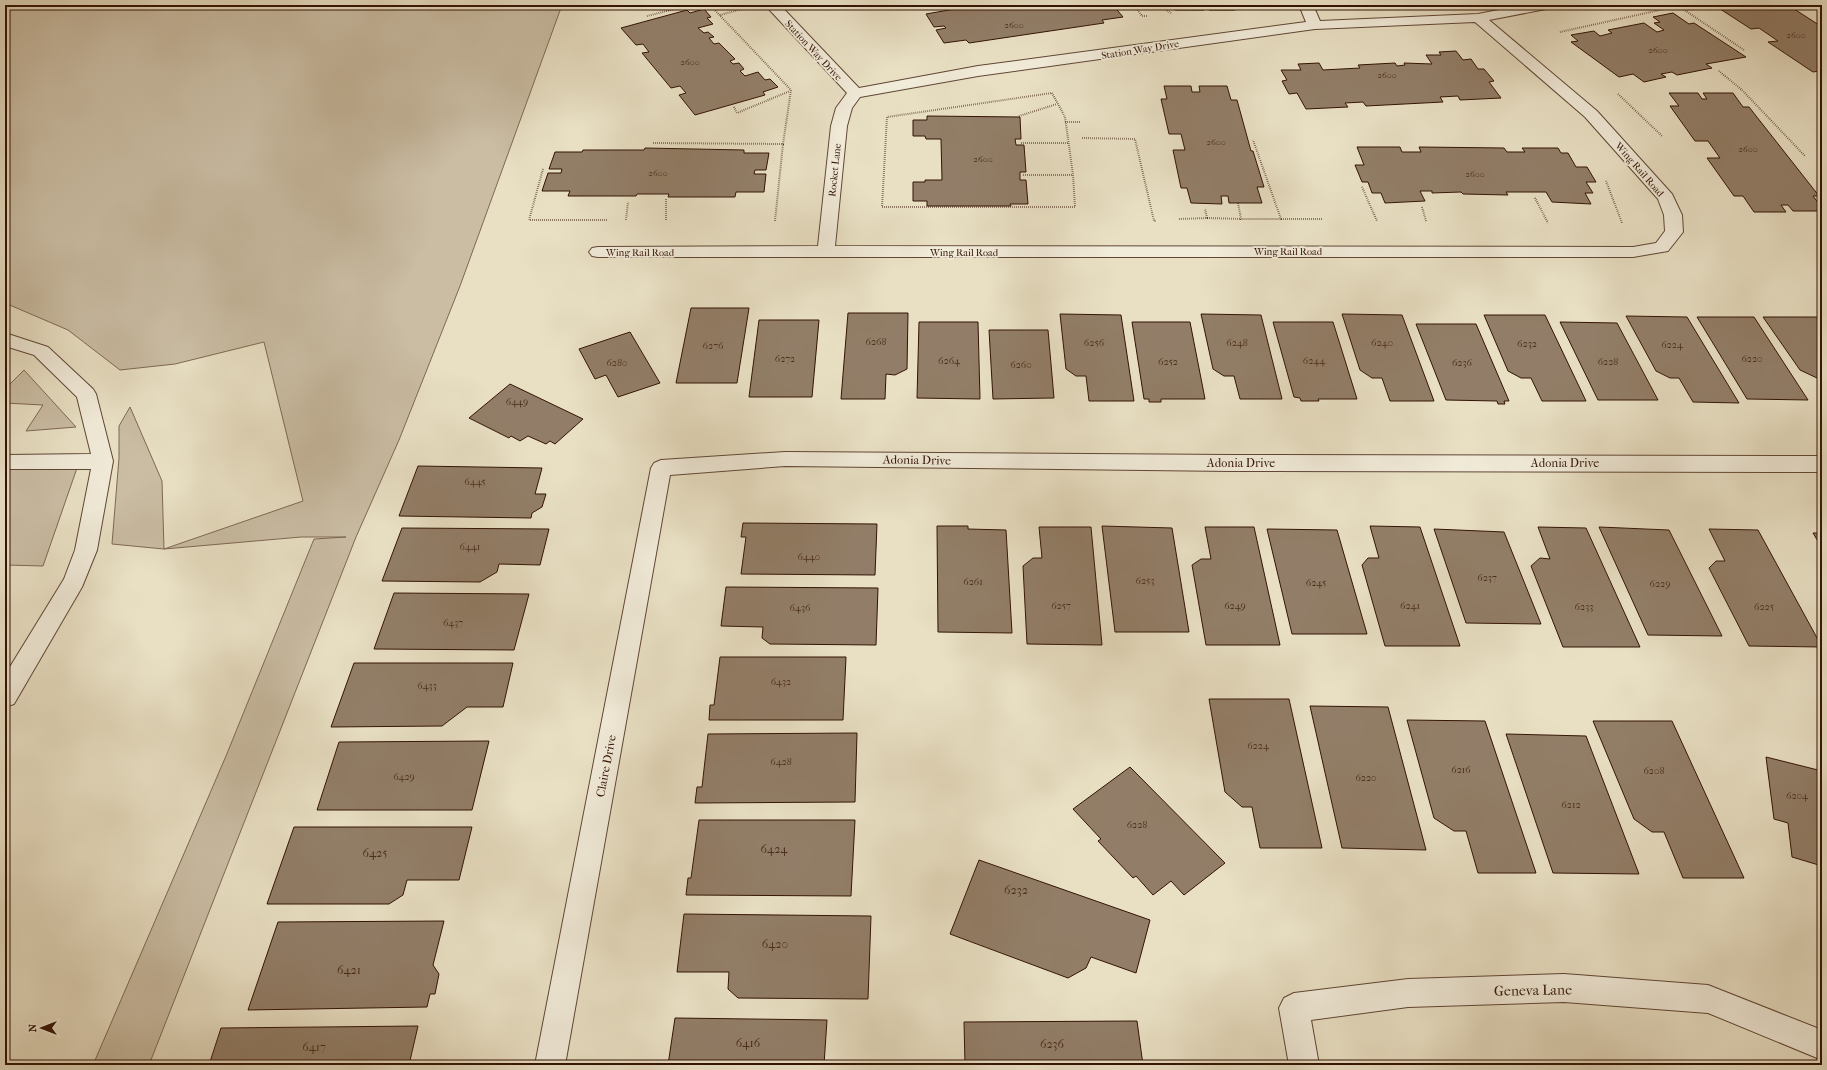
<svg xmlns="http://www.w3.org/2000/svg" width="1827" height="1070" viewBox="0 0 1827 1070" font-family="'IM FELL French Canon',serif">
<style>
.green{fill:#cabda4;stroke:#7e6854}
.building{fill:#927e68;stroke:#331305}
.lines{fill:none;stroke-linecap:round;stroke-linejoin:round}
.service-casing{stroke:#604635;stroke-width:2}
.minor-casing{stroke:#604635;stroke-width:2}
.path{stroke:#331305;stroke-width:2;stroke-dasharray:0.5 1.5;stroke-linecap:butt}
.service{fill:#f1ebd9;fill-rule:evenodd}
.minor{fill:#f1ebd9;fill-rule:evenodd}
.labels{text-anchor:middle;stroke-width:3.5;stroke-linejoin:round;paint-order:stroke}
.far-number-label{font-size:9px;fill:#4b2e1e}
.far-street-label{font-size:10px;fill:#331305;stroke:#f1ebd9}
.number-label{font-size:10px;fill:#4b2e1e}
.street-label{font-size:12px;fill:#331305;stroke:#f1ebd9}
.near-number-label{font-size:12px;fill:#4b2e1e}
.near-street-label{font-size:14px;fill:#331305;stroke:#f1ebd9}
</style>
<rect width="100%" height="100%" fill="#e9e0c4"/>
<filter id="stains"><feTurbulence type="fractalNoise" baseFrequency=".005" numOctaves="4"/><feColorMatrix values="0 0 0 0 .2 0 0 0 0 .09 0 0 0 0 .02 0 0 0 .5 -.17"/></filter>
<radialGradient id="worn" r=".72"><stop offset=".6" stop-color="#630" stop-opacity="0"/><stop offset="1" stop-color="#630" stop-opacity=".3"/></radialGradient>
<g class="green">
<path d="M5,5H562L460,286L399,440L356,537L149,1065H93L226,756L314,539L346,537H301L164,549L112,544L119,458V426L130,407L162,481L164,549L303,501L264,342L175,364L120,370L68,330L5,303Z"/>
<path d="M24,370L76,427L26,431L43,405L5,403V389Z"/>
<path d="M5,466L77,468L43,566L5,565Z"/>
</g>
<g class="building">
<path d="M978,5H1102L1103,6L1113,5L1123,17L1102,20L1104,23L969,43L966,40L944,43L936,30L946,28L944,26L934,27L926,14Z"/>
<path d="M1174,5H1202L1204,10H1175Z"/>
<path d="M1208,5H1233L1235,10H1209Z"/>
<path d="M1714,5H1788L1822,27V73L1819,71L1813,72L1768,42L1778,41L1759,28L1751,29Z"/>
<path d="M704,9L711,17L707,18L713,24L698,28L704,33L708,32L714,37L709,38L714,44L719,43L735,59L730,61L733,64L739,63L744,69L740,71L745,76L758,72L765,80L770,79L778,87L763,92L765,95L695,115L679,95L686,93L680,86L671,88L642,53L649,52L643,44L636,45L621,28L687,10L690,13Z"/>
<path d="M1673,13L1689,24L1694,23L1746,57L1706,64L1712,68L1677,75L1672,72L1661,74L1666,77L1644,82L1633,74L1619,77L1571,42L1578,41L1571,35L1594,31L1600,36L1612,33L1608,30L1644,23L1657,32L1664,30L1654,23L1660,22L1653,17Z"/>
<path d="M1456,51L1463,60L1471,59L1478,69H1484L1494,81L1489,82L1501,98L1460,100L1458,96L1440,97L1443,102L1366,106L1363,102L1345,103L1348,107L1306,109L1297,93L1289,94L1282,81L1287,80L1281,70H1301L1298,64L1319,63L1323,70L1360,68L1358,65L1395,63L1397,66L1405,65L1404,63L1432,64L1426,55H1441L1439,52Z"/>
<path d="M1164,86H1191L1192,92H1200L1199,86H1227L1231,100H1237L1251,151H1253L1264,187H1257L1262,203H1229L1228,196H1221L1222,204L1191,203L1187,188H1181L1173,150H1185L1181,134H1169L1161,99H1167Z"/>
<path d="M1669,93H1698L1702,99H1707L1703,93H1733L1743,107H1749L1819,196H1813L1822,208V211H1793L1788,205H1781L1786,212H1754L1743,196H1734L1707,158H1720L1708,141H1695L1670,106H1679Z"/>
<path d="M927,116L1020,117L1021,139H1015L1016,145H1024L1026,172H1020V180H1026L1028,204H1010L1011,206H927V201H913V182H925V180H942L941,139H926L925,136H913V120H927Z"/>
<path d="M1357,147H1400L1402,152H1421L1419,147L1504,148L1507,152H1525L1522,148H1558L1561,153H1568L1576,167H1587L1596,182H1586L1593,193H1585L1591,204L1552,202L1546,192H1506L1508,195L1463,194L1461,192L1432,193V191H1420L1425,201L1385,203L1381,193H1372L1368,182H1362L1355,165H1364Z"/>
<path d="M645,148L744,150V153H769L766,170H755L754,174H766L764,192H736L735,197H668L669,194H637L636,196H568L570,191H542L548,173H561L562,169H549L555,152H582L583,150H644Z"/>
<path d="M691,308H749L737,383H676Z"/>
<path d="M848,313H908L907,369L895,375L886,374L885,399H841Z"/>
<path d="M1060,314L1121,315L1134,401H1089L1086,376H1076L1066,369Z"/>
<path d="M1201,314L1261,315L1282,399H1240L1234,376H1224L1213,369Z"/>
<path d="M1342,314L1402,315L1434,401H1390L1382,378H1372L1360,370Z"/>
<path d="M1484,315H1545L1586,401H1542L1531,378H1521L1508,371Z"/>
<path d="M1626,316L1687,317L1739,403L1693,402L1679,378H1670L1656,371Z"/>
<path d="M1697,317H1754L1808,400L1747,399Z"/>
<path d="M1763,317H1820L1822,320V378H1817L1800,370Z"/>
<path d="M759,320H819L812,397H749Z"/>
<path d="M919,322H978L980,399L917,398Z"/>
<path d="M1132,322H1190L1205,399H1161V402H1149V399H1144Z"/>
<path d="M1273,322H1333L1357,399H1318L1319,401H1301L1300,398L1294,397Z"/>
<path d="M1560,322L1617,323L1658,400H1598Z"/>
<path d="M1416,324H1476L1509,401H1504L1505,404H1498L1497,401L1446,400Z"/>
<path d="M989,330H1048L1054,398L993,399Z"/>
<path d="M630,332L660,383L618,397L606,375L595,379L579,349Z"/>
<path d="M510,384L583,419L555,444L550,441L546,444L528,436L520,441L511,436L509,438L469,418Z"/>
<path d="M418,466L542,468L535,494H546L542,507L532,513L531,518L399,516Z"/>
<path d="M743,523L877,524L875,575L741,574L746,537H741Z"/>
<path d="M937,526H968V529L1006,530L1012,633L938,632Z"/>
<path d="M1102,526L1172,528L1189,632H1115Z"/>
<path d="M1370,526L1420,527L1460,646H1385L1362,565L1368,558H1379Z"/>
<path d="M1039,527H1091L1102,645L1027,644L1023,566L1033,558H1042Z"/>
<path d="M1205,527H1254L1280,645H1206L1192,565L1201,559H1211Z"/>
<path d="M1538,527L1586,528L1640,647H1563L1531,566L1540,558L1550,559Z"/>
<path d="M1599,527L1669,530L1722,636L1648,635Z"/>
<path d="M402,528L549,529L540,565L499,564L497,572L480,582L382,581Z"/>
<path d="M1267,529L1337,530L1367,634H1292Z"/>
<path d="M1434,529L1504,532L1541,624L1466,623Z"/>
<path d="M1709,529L1758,530L1822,647L1749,646L1709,568L1716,561H1725Z"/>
<path d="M1813,533H1822V548Z"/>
<path d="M726,587L878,588L876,645L770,644L762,638L763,627L721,626Z"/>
<path d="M394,593L529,594L514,650L374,649Z"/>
<path d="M720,657H846L843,720H709L710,705H714Z"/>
<path d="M354,663H513L503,707H467L442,726L331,727Z"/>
<path d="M1209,699H1289L1322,848H1260L1252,807H1242L1225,792Z"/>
<path d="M1310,706L1388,707L1426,850L1342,848Z"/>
<path d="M1407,720L1485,721L1536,873H1478L1466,831H1454L1434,818Z"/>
<path d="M1593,721H1672L1744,878H1683L1664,832H1652L1634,819Z"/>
<path d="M857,733L855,802L695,803L697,787H702L708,734Z"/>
<path d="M1506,734L1586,736L1639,874L1553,873Z"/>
<path d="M489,741L472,810H317L339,742Z"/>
<path d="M1766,757L1822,771V866L1792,857L1788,823L1774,819Z"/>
<path d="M1130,767L1225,863L1184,895L1171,881L1153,895L1136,876L1133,878L1098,841L1101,839L1073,809Z"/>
<path d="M699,820H855L851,896L686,895L688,878H691Z"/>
<path d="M294,827H472L459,880H407L403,895L389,904H267Z"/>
<path d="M979,860L1150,920L1136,973L1091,957L1086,968L1068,978L950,934Z"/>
<path d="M684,914L871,916L868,999L738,998L728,989L729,972H677Z"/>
<path d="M444,921L433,965L439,974L435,994H430L427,1007L248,1010L278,922Z"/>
<path d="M675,1018L827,1020L824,1065H668Z"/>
<path d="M1137,1021L1143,1065H965L964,1022Z"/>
<path d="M418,1026L409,1065H209L221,1028Z"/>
</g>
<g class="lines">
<g class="service-casing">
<g id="service">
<path d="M765,5H780L859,88L978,66L1306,22L1299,5H1313L1320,21L1478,14L1524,5H1553L1551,8L1546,9L1489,20L1597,111L1672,194L1682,215L1683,232L1668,251L1633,257H598L592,256L589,252L592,248L598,247L818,246L831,126L836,108L847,93ZM1475,22L1585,117L1658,199L1664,215L1665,231L1656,243L1633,247L835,246L847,126L852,108L860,97L978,76L1315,29Z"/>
<path d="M5,333L48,347L93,389L96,394L113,461L97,550L82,587L14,704L5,707V675L64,579L75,550L91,469H5V455L91,454L77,397L34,355L5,346Z"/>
</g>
</g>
<g class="minor-casing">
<g id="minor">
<path d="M785,452L1231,455L1822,456V472L1231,471L785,466L670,475L565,1065H535L651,468L654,463L661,460Z"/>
<path d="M1564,974L1708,985L1822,1030V1060L1708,1013L1564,1002L1408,1007L1311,1020L1319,1065H1289L1279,1008L1284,998L1294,993L1408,979Z"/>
</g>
</g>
<g class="path">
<path d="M1134,5L1142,16H1148"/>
<path d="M1159,5L1171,13"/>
<path d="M1677,5L1744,50"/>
<path d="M720,15L742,9"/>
<path d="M647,16L691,5"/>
<path d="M1560,32L1678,6"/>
<path d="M1719,71L1742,90L1805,156"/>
<path d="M1052,93L1065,117L1073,175L1075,207H882L887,117Z"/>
<path d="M1618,94L1662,136"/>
<path d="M734,107L737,113L790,91"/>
<path d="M1019,116L1057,104"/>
<path d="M1065,122H1080"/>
<path d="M1082,138L1135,139L1154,221H1156"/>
<path d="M653,143L783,144L791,90L710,5"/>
<path d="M1021,143H1068"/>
<path d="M543,169L529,220H608"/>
<path d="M1023,175H1073"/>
<path d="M1606,181L1622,223"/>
<path d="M1362,187L1377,221"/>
<path d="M1535,198L1548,223"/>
<path d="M666,199V220"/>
<path d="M1238,203L1241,219H1281L1253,140"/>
<path d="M1422,207L1426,221"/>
<path d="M1207,218L1241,219"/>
<path d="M1179,219L1207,218L1205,209"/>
<path d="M1281,219H1322"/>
<path d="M626,220L628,202"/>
<path d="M775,221L783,144"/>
</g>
<use href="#service" class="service"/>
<use href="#minor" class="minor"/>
</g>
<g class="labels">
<g class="far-number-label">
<text x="1014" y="28">2600</text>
<text x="1796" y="38">2600</text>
<text x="1658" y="53">2600</text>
<text x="690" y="65">2600</text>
<text x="1387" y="78">2600</text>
<text x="1216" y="145">2600</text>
<text x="1748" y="152">2600</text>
<text x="983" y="162">2600</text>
<text x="658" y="176">2600</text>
<text x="1475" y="177">2600</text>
</g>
<g class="far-street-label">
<text transform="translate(1140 49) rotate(-9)" y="4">Station Way Drive</text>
<text transform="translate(814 50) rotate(47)" y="4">Station Way Drive</text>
<text transform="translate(1640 169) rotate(49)" y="4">Wing Rail Road</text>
<text transform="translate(834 170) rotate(-84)" y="4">Rocket Lane</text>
<text x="1288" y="255">Wing Rail Road</text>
<text x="640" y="256">Wing Rail Road</text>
<text x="964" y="256">Wing Rail Road</text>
</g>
<g class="number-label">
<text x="876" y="345">6268</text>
<text x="1094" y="346">6256</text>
<text x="1237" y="346">6248</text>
<text x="1382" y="346">6240</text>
<text x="1527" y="347">6232</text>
<text x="1672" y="348">6224</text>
<text x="713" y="349">6276</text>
<text x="785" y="362">6272</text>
<text x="1752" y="362">6220</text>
<text x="949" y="364">6264</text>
<text x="1314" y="364">6244</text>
<text x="1168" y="365">6252</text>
<text x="1608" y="365">6228</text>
<text x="617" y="366">6280</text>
<text x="1462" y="366">6236</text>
<text x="1021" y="368">6260</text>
<text x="517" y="405">6449</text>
<text x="475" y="485">6445</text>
<text x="470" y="550">6441</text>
<text x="809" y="560">6440</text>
<text x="1487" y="581">6237</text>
<text x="1145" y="584">6253</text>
<text x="973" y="585">6261</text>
<text x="1316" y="586">6245</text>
<text x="1660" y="587">6229</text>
<text x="1061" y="609">6257</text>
<text x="1235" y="609">6249</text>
<text x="1410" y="609">6241</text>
<text x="1584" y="610">6233</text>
<text x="1764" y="610">6225</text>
<text x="800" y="611">6436</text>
<text x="453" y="626">6437</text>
<text x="781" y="685">6432</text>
<text x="427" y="689">6433</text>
<text x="1258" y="749">6224</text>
<text x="781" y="765">6428</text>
<text x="1461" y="773">6216</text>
<text x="1654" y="774">6208</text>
<text x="404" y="780">6429</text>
<text x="1366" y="781">6220</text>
<text x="1797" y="799">6204</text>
<text x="1571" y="808">6212</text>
<text x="1137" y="828">6228</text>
</g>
<g class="street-label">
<text transform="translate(917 460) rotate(1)" y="4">Adonia Drive</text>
<text x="1241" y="467">Adonia Drive</text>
<text x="1565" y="467">Adonia Drive</text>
<text transform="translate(606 766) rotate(-79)" y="4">Claire Drive</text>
</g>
<g class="near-number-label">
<text x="774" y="853">6424</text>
<text x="375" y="857">6425</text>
<text x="1016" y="894">6232</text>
<text x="775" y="948">6420</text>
<text x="349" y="974">6421</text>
<text x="748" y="1047">6416</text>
<text x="1052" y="1048">6236</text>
<text x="314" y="1051">6417</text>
</g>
<g class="near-street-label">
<text transform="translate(1533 990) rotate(-1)" y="5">Geneva Lane</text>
</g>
</g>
<rect width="1827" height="1070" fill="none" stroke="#e9e0c4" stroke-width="20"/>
<rect x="6" y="6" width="1815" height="1058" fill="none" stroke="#331305" stroke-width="2"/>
<rect x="10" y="10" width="1807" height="1050" fill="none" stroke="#331305"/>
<g transform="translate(42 1028) rotate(270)" stroke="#f1ebd9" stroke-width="3" paint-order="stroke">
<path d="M0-3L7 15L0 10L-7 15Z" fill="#331305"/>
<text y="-6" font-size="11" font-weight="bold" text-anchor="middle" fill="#331305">N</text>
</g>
<rect width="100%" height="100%" filter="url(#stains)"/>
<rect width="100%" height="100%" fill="url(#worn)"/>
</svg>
